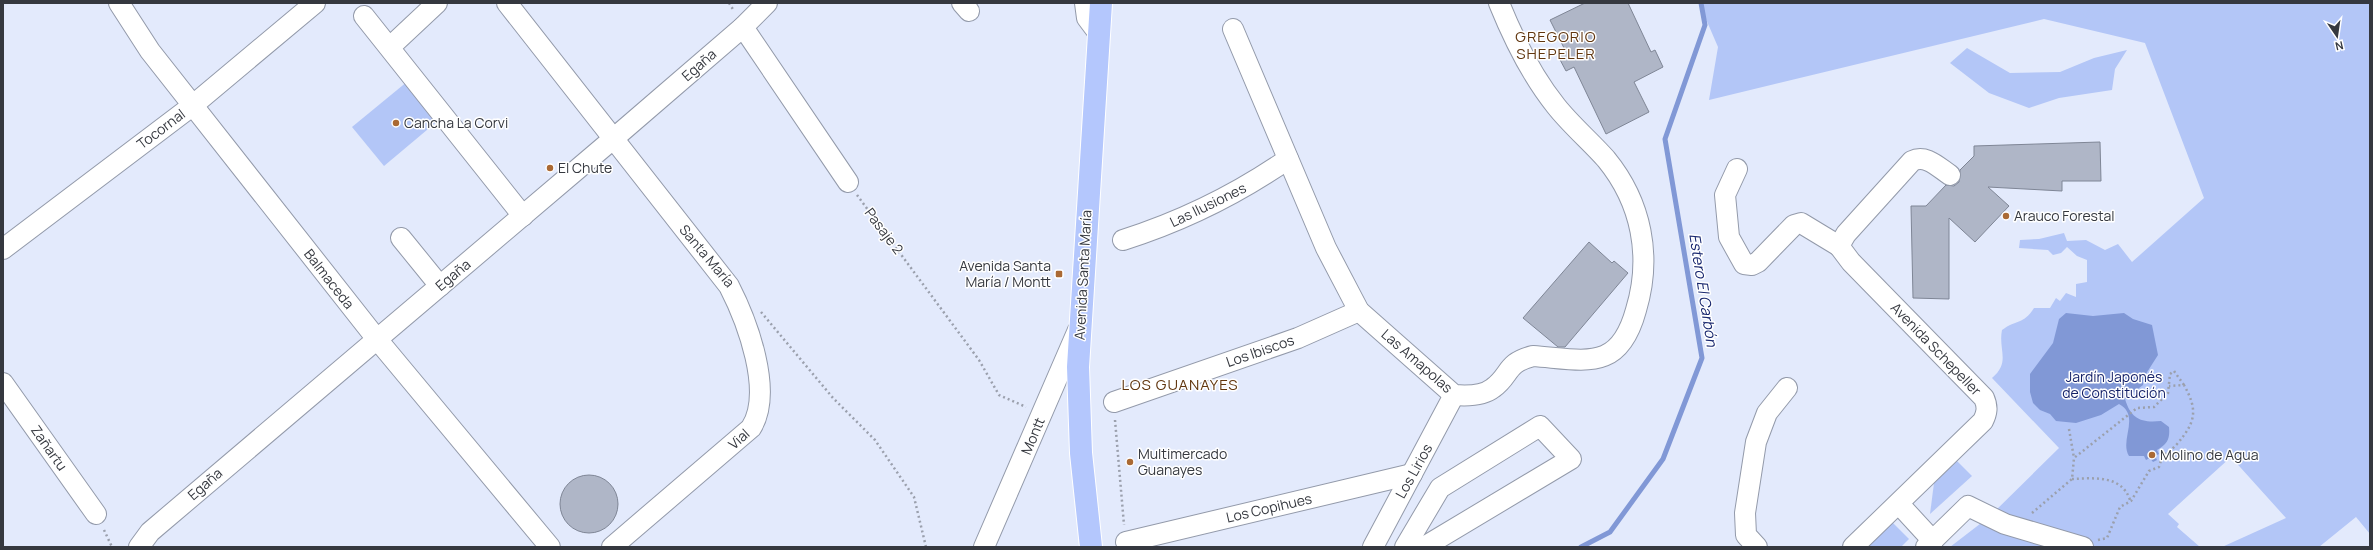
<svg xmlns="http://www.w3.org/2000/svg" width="2373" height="550" viewBox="0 0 2373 550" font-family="Manrope,sans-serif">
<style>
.green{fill:#b3c6f7}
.water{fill:#8198d6}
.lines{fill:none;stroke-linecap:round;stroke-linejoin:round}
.stream{stroke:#8198d6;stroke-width:5}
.building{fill:#afb6c7;stroke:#7f8696}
.minor-casing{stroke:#939aaa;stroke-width:22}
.major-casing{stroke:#fff;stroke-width:24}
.path{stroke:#9ba0ad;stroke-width:2.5;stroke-dasharray:2 3;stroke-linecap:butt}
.minor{stroke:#fff;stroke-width:20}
.major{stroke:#b4c7fd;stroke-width:22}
.poi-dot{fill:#aa6933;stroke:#fff;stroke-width:1.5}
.labels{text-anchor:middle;stroke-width:3;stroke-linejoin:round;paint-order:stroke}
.street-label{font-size:14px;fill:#35383f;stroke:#fff}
.poi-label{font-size:14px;fill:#35383f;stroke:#fff;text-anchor:start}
.park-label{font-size:14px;fill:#121f67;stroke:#fff}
.neighbourhood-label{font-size:15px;letter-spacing:1px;fill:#61360f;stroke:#fff}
.water-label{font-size:15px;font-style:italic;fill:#17266e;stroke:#fff}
</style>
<rect width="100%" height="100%" fill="#e3eafc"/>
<g class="green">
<path d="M1699,3H2370V534L2356,517L2319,547H2222L2286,518L2231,457L2168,514L2179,524L2177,527L2200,547H1950L1989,517L2059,448L1992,378C2011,362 1998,350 2002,330C2017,319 2023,325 2034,308H2050L2056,298L2060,301L2066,293L2076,297V284L2087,282V260L2077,256L2067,247L2061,253L2053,255L2048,250L2019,248L2020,240L2039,239L2064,233L2067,241L2086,240L2105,250L2118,244L2132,262L2204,198L2145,43L2044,19L1709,100L1718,47Z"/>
<path d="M1967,48L2010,73L2060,72L2094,58L2127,50L2115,69L2112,90L2059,98L2029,108L1989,93L1950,63Z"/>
<path d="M408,81L440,119L384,166L352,127Z"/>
<path d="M1957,461L1972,476L1930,514L1934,483Z"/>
<path d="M1892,522L1909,539L1901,547H1865Z"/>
</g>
<path class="water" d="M2066,313L2093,316L2124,313L2133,319L2152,325L2158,355L2144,377L2143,385L2125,399C2131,419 2141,423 2161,421L2169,427C2170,438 2168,444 2157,450L2159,454L2155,456L2157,460L2153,462L2150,458L2146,460L2144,456H2129C2119,440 2141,416 2119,404L2101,415L2076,423L2056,421L2050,414L2040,410L2033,403L2030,392V374L2053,343L2059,319Z"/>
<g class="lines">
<path class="stream" d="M1581,547L1610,532L1663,459L1702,358L1665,139L1705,25L1701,3"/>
</g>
<g class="building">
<path d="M1585,3H1628L1651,52L1655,50L1663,67L1634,82L1649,112L1606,134L1574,67L1566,71L1557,54L1565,50L1550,20Z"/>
<path d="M2100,142L2101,181H2062V191L1988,187L2009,206L1975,242L1949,218V299L1913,298L1911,206H1926L1946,185L1954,186L1959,182L1960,170L1974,156V146Z"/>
<path d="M1589,242L1612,263L1614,261L1628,273L1565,347H1558L1523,318Z"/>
<circle cx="589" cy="504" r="29"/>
</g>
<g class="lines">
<g class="minor-casing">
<g id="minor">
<path d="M119,3L150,51L376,338L550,547"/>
<path d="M507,3L729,286C747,321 774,392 751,428L612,547"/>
<path d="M962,3L969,11"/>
<path d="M1085,3L1087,18L1099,34"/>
<path d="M364,16L523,216"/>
<path d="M743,27L848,182"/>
<path d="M1233,29L1326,248L1359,311L1454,395C1466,396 1483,396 1493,388C1511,375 1505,363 1533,356C1587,360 1619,372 1636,310C1652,257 1642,203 1606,159C1590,141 1571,125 1556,106C1531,75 1514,40 1499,3"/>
<path d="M390,47L437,3"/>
<path d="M1737,169L1725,195L1729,237L1744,264L1752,265L1758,262L1794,225L1801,223L1839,246"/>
<path d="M401,238L440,286"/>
<path d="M1123,240C1183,221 1236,195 1288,159"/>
<path d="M3,249L192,106L315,3"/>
<path d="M3,383L96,514"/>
<path d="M1114,402L1298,338L1359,311"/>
<path d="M1899,504L1933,541"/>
<path d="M1126,542L1412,474"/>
<path d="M139,547L150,532L613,139L743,27L767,3"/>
<path d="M984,547L1078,330"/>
<path d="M1373,547L1454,395"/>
<path d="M1405,547L1440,488L1540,426L1571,459L1424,547"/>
<path d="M1757,547L1746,535L1745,513L1756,442L1767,413L1787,388"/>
<path d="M1853,547L1983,421C1987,413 1988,407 1984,398L1851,262L1839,246L1846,234L1912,161C1926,154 1938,167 1950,175"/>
<path d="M1926,547L1968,506L2005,524L2083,547"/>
</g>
</g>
<g class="major-casing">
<path id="major" d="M1091,547L1081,453L1078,367L1101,3"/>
</g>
<g class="path">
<path d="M729,3L734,11"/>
<path d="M857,195L979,360L999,395L1026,407"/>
<path d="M761,312L833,398L875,440L914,497L926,547"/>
<path d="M1115,420L1124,525"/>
<path d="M2069,429L2074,458"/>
<path d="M2072,479C2094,478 2122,475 2130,500"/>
<path d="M2032,513L2072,479L2074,458L2137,408L2154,407L2168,393L2170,374L2174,371L2184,385"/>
<path d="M104,530L112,547"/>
<path d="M2098,540L2107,538L2120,507L2131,501L2149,471L2159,467C2163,452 2168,454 2177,444C2196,422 2198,410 2184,385L2169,386"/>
</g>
<use href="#minor" class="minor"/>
<use href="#major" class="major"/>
</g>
<g class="poi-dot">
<circle cx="396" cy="123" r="4"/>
<circle cx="550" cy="168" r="4"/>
<circle cx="2006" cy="216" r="4"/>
<rect x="1055" y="270" width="8" height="8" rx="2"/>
<circle cx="2152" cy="455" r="4"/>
<circle cx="1130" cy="462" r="4"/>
</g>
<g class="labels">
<g class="street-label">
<text transform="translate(699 65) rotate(-41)" y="5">Egaña</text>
<text transform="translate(161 129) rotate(-37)" y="5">Tocornal</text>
<text transform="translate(1208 205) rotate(-26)" y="5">Las Ilusiones</text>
<text transform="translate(884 231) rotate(53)" y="5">Pasaje 2</text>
<text transform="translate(707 256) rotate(50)" y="5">Santa María</text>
<text transform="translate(453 275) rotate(-40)" y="5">Egaña</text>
<text transform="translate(1083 275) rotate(-87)" y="5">Avenida Santa María</text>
<text transform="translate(329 279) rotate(52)" y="5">Balmaceda</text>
<text transform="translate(1936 349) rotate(46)" y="5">Avenida Schepeller</text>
<text transform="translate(1260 351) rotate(-19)" y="5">Los Ibiscos</text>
<text transform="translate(1417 361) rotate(41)" y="5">Las Amapolas</text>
<text transform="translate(1033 436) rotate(-67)" y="5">Montt</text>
<text transform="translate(739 439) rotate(-42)" y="5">Vial</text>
<text transform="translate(49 448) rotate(55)" y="5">Zañartu</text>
<text transform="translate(1414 471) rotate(-61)" y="5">Los Lirios</text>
<text transform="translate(205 484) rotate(-41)" y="5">Egaña</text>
<text transform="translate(1269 508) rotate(-13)" y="5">Los Copihues</text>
</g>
<g class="poi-label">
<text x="404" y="128">Cancha La Corvi</text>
<text x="558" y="173">El Chute</text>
<text x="2014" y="221">Arauco Forestal</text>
<text x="1051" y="271" text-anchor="end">Avenida Santa<tspan x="1051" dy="16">María / Montt</tspan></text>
<text x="1138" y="459">Multimercado<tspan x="1138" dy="16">Guanayes</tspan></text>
<text x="2160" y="460">Molino de Agua</text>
</g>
<g class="park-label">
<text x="2114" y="382">Jardín Japonés<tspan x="2114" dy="16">de Constitución</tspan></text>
</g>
<g class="neighbourhood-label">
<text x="1556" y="42">GREGORIO<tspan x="1556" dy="17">SHEPELER</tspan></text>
<text x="1180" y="390">LOS GUANAYES</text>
</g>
<g class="water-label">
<text transform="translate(1703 290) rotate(81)" y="5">Estero El Carbón</text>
</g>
</g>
<rect width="2373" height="550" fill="none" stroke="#35383f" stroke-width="8"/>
<g transform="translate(2337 36) rotate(167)" stroke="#ffffff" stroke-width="3" paint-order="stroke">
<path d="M0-3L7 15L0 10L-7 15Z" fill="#35383f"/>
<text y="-6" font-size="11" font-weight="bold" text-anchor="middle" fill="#35383f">N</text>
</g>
</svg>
